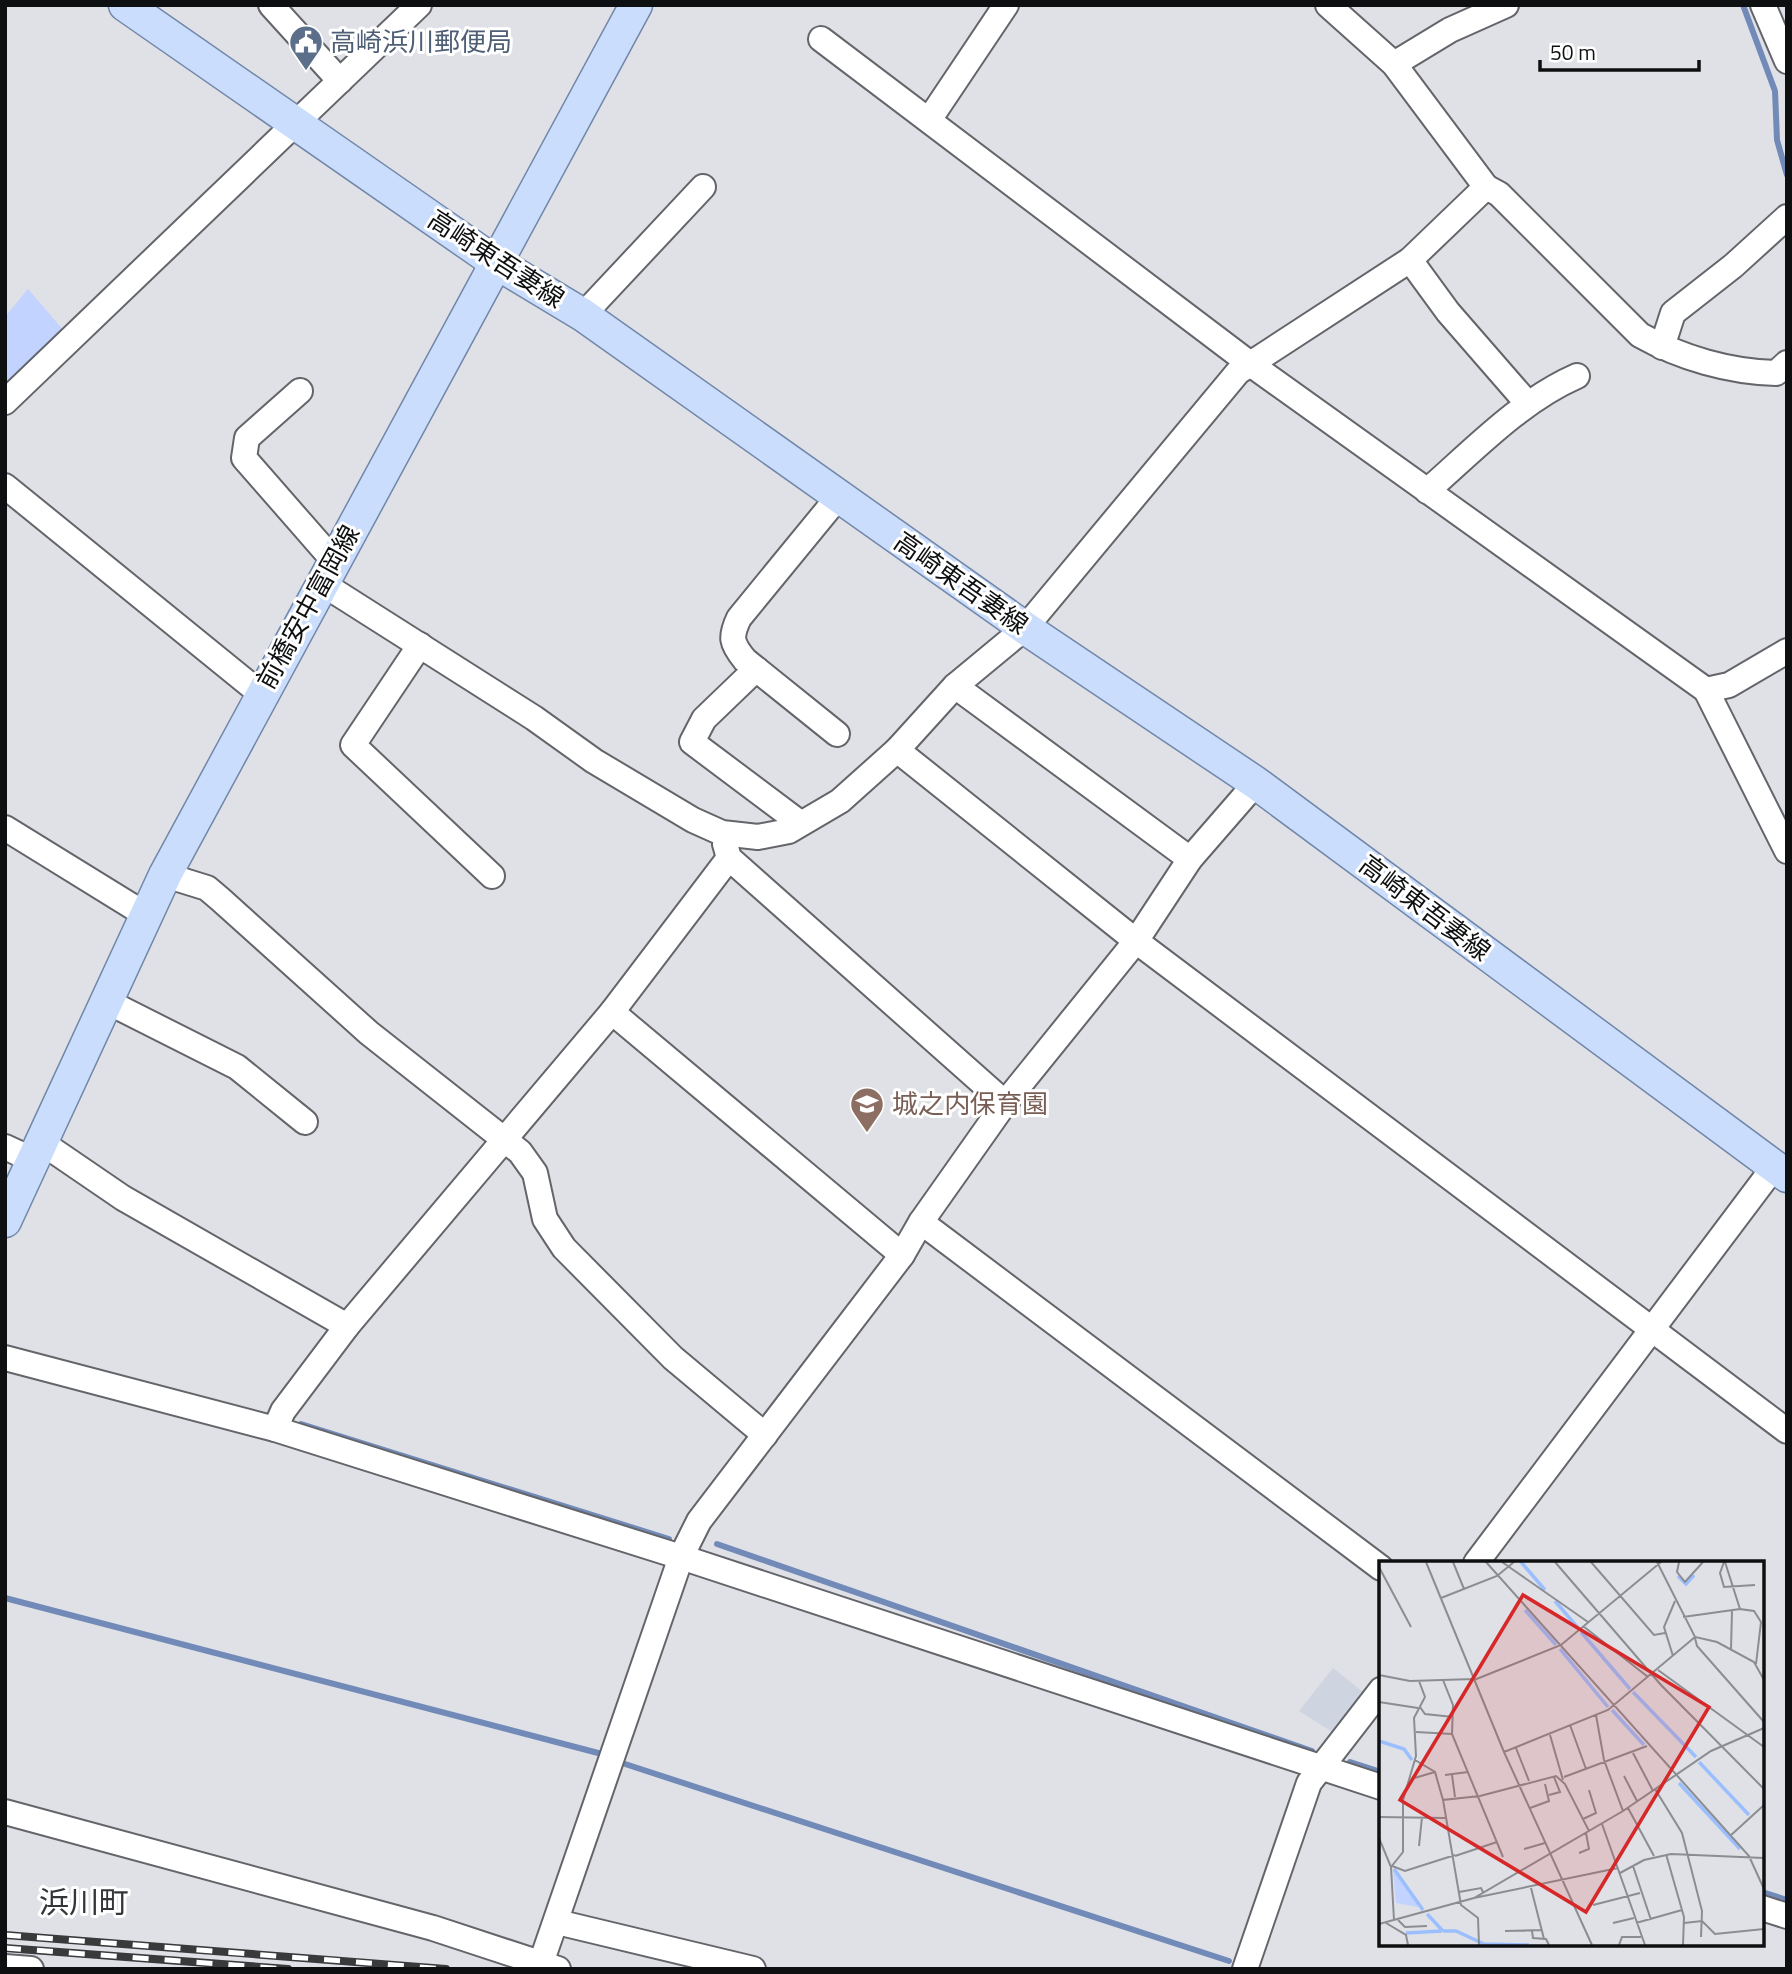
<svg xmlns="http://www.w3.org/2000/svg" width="1792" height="1974" viewBox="0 0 1792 1974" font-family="'Titillium Web','Noto Sans JP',sans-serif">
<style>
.built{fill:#cfd4e1}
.green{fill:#c1d3fe}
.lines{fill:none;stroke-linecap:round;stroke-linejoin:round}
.stream{stroke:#718ab7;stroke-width:6}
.minor-casing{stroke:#63656a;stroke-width:28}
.major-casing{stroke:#7186a8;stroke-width:35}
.minor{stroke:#fff;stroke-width:24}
.major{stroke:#caddfc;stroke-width:32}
.rail-casing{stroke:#383a3c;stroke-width:8}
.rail{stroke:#fff;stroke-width:5;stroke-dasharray:16;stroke-linecap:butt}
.labels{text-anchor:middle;stroke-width:6;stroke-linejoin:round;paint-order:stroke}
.service-label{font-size:26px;fill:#4e5e75;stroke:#fff;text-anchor:start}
.street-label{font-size:26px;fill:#0e0f10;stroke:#fff}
.education-label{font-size:26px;fill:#785e54;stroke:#fff;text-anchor:start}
.quarter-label{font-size:30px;fill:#333539;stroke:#fff}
.inset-river{fill:none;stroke:#9bbffe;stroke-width:3.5}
.inset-road{fill:none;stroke:#8b8d91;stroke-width:2}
.view{fill:#d62828;fill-opacity:0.15;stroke:#d62828;stroke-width:3.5}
.inset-edge{fill:none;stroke:#0e0f10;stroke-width:3.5}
</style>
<rect width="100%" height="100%" fill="#dfe1e7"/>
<path class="built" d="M1333,1668L1363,1692L1331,1731L1299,1711Z"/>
<path class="green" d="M28,289L65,332L5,389V317Z"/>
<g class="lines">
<g class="stream">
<path d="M1743,5L1775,91L1777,140L1787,175"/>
<path d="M301,1424L669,1539"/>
<path d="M717,1544L1312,1751"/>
<path d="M5,1598L602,1754"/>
<path d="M619,1762L1229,1961"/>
<path d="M1350,1762L1381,1772"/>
<path d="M1762,1892L1787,1900"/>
</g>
<g class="minor-casing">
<g id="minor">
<path d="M271,5L340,81"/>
<path d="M1763,5L1787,61"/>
<path d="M821,39L1249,363L1706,690"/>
<path d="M1394,64L1450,30L1506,5"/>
<path d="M929,120L1006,5"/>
<path d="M1486,187L1499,194L1640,335C1681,358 1730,372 1776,373L1787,363"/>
<path d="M1410,260L1448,312L1528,404"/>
<path d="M583,315L703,187"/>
<path d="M1662,347L1673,313L1733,266L1787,217"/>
<path d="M300,391L247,438L244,458L334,561"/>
<path d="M5,402L419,5"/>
<path d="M5,486L261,694"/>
<path d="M1427,491C1474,450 1520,401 1577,376"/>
<path d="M323,584L534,718L594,761L693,820L722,833L758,837L789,831L840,801L897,750L955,686L1025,628L1238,372L1410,260L1486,187L1394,64L1328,5"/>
<path d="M420,645L353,745L492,876"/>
<path d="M1787,651L1729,685L1706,690L1787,851"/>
<path d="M756,669L704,719L692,742L800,823"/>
<path d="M955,686L1190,859"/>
<path d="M837,734L745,660C731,643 730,637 739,618L839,496"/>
<path d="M897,750L1136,941L1787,1431"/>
<path d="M5,828L146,915"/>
<path d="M725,844L729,858L1005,1103"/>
<path d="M165,875L207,888L220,899L369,1033L520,1152L535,1173L545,1219L564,1248L673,1358L765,1435"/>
<path d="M106,1001L237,1067L305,1122"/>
<path d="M612,1012L902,1255"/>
<path d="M41,1142L123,1198L347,1326"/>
<path d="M5,1147L33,1160"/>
<path d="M921,1222L1381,1568"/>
<path d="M5,1358L275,1429L681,1557L1381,1787"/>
<path d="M275,1429L283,1411L347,1326L612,1012L729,858"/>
<path d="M1476,1563L1774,1167"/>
<path d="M5,1812L433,1928L558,1969"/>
<path d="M1762,1908L1787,1916"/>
<path d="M557,1922L753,1969"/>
<path d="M5,1967L31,1969"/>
<path d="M539,1969L681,1557L699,1521L902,1255L921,1222L1005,1103L1136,941L1190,859L1256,783"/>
<path d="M1245,1969L1309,1783L1381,1690"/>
</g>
</g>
<g class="major-casing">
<g id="major">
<path d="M125,5L495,262L583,315L1025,628L1256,783L1787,1176"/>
<path d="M5,1221L165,875L636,5"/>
</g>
</g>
<use href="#minor" class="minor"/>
<use href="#major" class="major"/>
<g class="rail-casing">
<g id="rail">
<path d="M5,1935L446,1969"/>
<path d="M5,1948L288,1969"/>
</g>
</g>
<use href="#rail" class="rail"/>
</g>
<defs>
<g id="civic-pin" transform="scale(1.75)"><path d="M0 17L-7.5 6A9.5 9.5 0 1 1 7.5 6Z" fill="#5c6f8a" stroke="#fff"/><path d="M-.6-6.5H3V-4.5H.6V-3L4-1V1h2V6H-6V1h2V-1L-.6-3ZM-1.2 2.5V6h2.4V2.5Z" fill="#fff"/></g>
<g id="school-pin" transform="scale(1.75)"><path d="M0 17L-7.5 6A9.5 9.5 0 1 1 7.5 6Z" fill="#8d6e63" stroke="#fff"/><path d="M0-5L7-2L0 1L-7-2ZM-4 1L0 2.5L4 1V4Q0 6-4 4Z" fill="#fff"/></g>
</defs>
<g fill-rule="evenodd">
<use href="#civic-pin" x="306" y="42"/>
<use href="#school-pin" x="867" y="1104"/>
</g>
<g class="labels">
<g class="service-label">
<text x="330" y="51">高崎浜川郵便局</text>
</g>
<g class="street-label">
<text transform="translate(496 259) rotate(33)" y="9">高崎東吾妻線</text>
<text transform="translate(961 583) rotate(35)" y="9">高崎東吾妻線</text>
<text transform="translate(308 607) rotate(-61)" y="9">前橋安中富岡線</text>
<text transform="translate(1425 908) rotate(37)" y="9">高崎東吾妻線</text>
</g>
<g class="education-label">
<text x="892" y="1113">城之内保育園</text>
</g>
<g class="quarter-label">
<text x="84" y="1913">浜川町</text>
</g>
</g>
<g transform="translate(1379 1561)">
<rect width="385" height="385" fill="#dfe1e7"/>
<path d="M14,308L36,336L39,346L17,342Z" fill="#c1d3fe"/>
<path class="inset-river" d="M142,1L166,29M299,15L307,23L315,14M176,40L199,67M146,49L177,84M202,71L251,128M181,88L229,146M254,131L317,196M233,149L265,184M0,180L25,188L33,199M320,201L370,254M300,222L361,288M15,308L44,349M48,353L64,370M64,370H77L105,383L150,384M27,372L63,370"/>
<path class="inset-road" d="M47,1L125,191L213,384M74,1L85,28M107,1L370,295L385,328M123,1L209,61M176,1L282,124L385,228M212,1L275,74L286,72M278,1L316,76L338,81L375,101L385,119M300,1L298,11L306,21L324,1M345,1L341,12L345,26L376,24M346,1L361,48L375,50L382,61L377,103M0,6L32,66M62,37L118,15L135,1M304,56L361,48M204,65L269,116M316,77L318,85L385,161M352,88L353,50M294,95L285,66L296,40M279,109L385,186M0,114L31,120L95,118M95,119L182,84L282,1M0,141L39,147M41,146L46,153L74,156M217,154L225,199L244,250M191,164L207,208M37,171L73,173L74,144L64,119M73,173L124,296M171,174L184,219M137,187L150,220M125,191L229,149L316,76M254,192L274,230M36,199L56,211L64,239M66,214L89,211M73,214L76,236M245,215L258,240M185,216L268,185M32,218L56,211M276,228L303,272L323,350L322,376M170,234L181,231L175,216M151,247L170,240L166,223M249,247L275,295M0,256L66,257M204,258L217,252L210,229M223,263L266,384M351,275L385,244M0,277L12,306L15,359M40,285L43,256M145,288L166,282M200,292L210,288L207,272M287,293L305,356L304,384M76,295L118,281M13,305L26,310L76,294M254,305L272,359M12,306L24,291V239L37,195L35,157L46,136L40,120M241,312L265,299L292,293L385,297M152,327L165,378M80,331L102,327L104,331M95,337L239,307M214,344L261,332M19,359L26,366L48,365M7,362L27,374L29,384M234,362L255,357M257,362L303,349M305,362L323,360L336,373L385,368M0,363L95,337L244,250L332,190L385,167M126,370L162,369M153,370L154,377L167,378L170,384M100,384L99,357L82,344L64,239L101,235L177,215L186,223L210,270M240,384L243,376H262"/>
<path class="view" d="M144,34L330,146L207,351L21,239Z"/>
<rect width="385" height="385" class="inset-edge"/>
</g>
<rect width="1792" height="1974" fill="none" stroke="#0e0f10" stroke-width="14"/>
<path d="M1540 60v10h159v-10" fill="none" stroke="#0e0f10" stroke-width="3.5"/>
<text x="1550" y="60" font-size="21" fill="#0e0f10" stroke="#ffffff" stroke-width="5" paint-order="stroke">50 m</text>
</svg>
